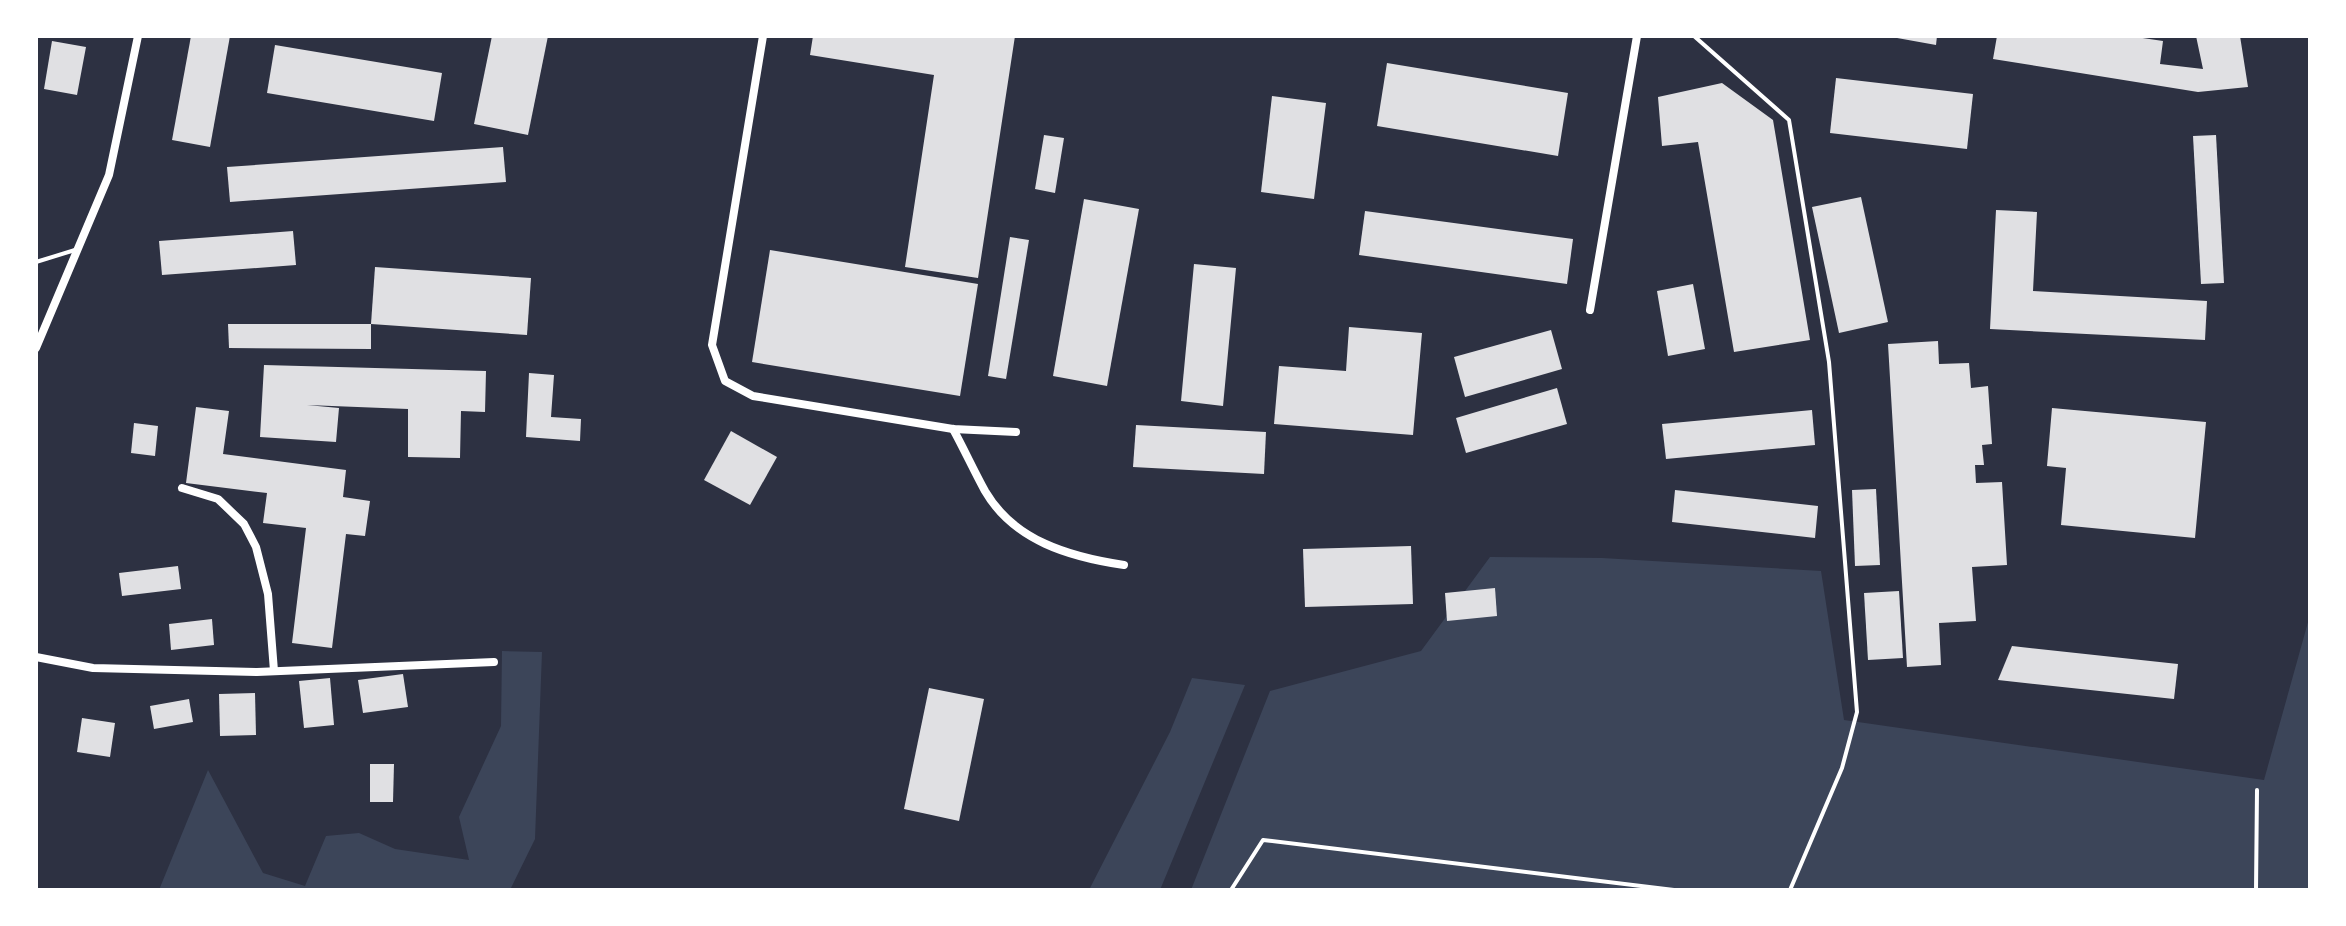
<svg xmlns="http://www.w3.org/2000/svg" width="2346" height="926" viewBox="0 0 2346 926" font-family="Raleway,sans-serif">
<style>
.green{fill:#3c4559}
.building{fill:#e0e0e3}
.lines{fill:none;stroke-linecap:round;stroke-linejoin:round}
.service{stroke:#fff;stroke-width:4}
.minor{stroke:#fff;stroke-width:8}
</style>
<rect width="100%" height="100%" fill="#2d3142"/>
<g class="green">
<path d="M1490,557L1602,558L1821,571L1844,720L2264,780L2310,615V890H1191L1270,691L1421,651Z"/>
<path d="M502,651L542,652L535,839L510,890H159L208,770L263,873L305,886L326,836L359,833L395,849L469,860L459,817L501,726Z"/>
<path d="M1192,678L1245,685L1160,890H1089L1170,732Z"/>
</g>
<g class="building">
<path d="M191,36H230L210,147L172,140Z"/>
<path d="M492,36H548L528,135L474,124Z"/>
<path d="M813,36H1015L978,278L905,267L934,75L810,55Z"/>
<path d="M1886,36H1937L1936,45Z"/>
<path d="M1997,36H2129L2163,41L2160,64L2203,69L2196,36H2240L2248,87L2198,92L1993,59Z"/>
<path d="M52,41L86,47L77,95L44,89Z"/>
<path d="M275,45L442,73L434,121L267,93Z"/>
<path d="M1387,63L1568,93L1558,156L1377,126Z"/>
<path d="M1836,78L1973,94L1967,149L1830,133Z"/>
<path d="M1722,83L1773,120L1810,340L1734,352L1698,142L1662,146L1658,97Z"/>
<path d="M1272,96L1326,103L1314,199L1261,192Z"/>
<path d="M1044,135L1064,138L1055,193L1035,189Z"/>
<path d="M2216,135L2224,283L2201,284L2193,136Z"/>
<path d="M503,147L506,182L230,202L227,167Z"/>
<path d="M1861,197L1888,322L1839,333L1812,207Z"/>
<path d="M1084,199L1139,209L1107,386L1053,376Z"/>
<path d="M1996,210L2037,212L2033,291L2207,301L2205,340L1990,329Z"/>
<path d="M1365,211L1573,239L1567,284L1359,255Z"/>
<path d="M293,231L296,265L162,275L159,241Z"/>
<path d="M1010,237L1029,240L1006,379L988,376Z"/>
<path d="M770,250L978,284L960,396L752,362Z"/>
<path d="M1194,264L1236,268L1223,406L1181,401Z"/>
<path d="M375,267L531,278L527,335L371,324Z"/>
<path d="M1693,284L1705,349L1668,356L1657,291Z"/>
<path d="M228,324H371V349L229,348Z"/>
<path d="M1349,327L1422,333L1413,435L1274,424L1279,366L1346,371Z"/>
<path d="M1551,330L1562,369L1465,397L1454,357Z"/>
<path d="M1938,341L1939,364L1969,363L1971,388L1988,386L1992,444L1982,445L1984,465H1975L1976,483L2002,482L2007,565L1972,567L1976,621L1939,623L1941,665L1907,667L1888,344Z"/>
<path d="M264,365L486,371L485,412L461,411L460,458L408,457V409L307,405L339,408L336,442L260,437Z"/>
<path d="M529,373L554,375L551,417L581,419L580,441L526,437Z"/>
<path d="M1557,388L1567,424L1466,453L1456,418Z"/>
<path d="M196,407L229,411L223,454L346,470L343,497L370,501L365,536L346,534L332,648L292,643L306,528L263,523L267,493L186,483Z"/>
<path d="M2052,408L2206,422L2195,538L2061,525L2066,468L2047,466Z"/>
<path d="M1812,410L1815,445L1666,459L1662,424Z"/>
<path d="M134,423L158,426L155,456L131,453Z"/>
<path d="M1136,425L1266,432L1264,474L1133,467Z"/>
<path d="M731,431L777,457L750,505L704,480Z"/>
<path d="M1876,489L1880,565L1855,566L1852,490Z"/>
<path d="M1675,490L1818,506L1815,538L1672,522Z"/>
<path d="M1411,546L1413,604L1305,607L1303,549Z"/>
<path d="M178,566L181,589L122,596L119,573Z"/>
<path d="M1495,588L1497,616L1447,621L1445,593Z"/>
<path d="M1899,591L1903,658L1868,660L1864,593Z"/>
<path d="M212,619L214,645L171,650L169,624Z"/>
<path d="M2012,646L2178,664L2174,699L1998,680Z"/>
<path d="M403,674L408,707L363,713L358,680Z"/>
<path d="M330,678L334,725L304,728L299,681Z"/>
<path d="M929,688L984,699L959,821L904,809Z"/>
<path d="M255,693L256,735L220,736L219,694Z"/>
<path d="M189,699L193,722L154,729L150,706Z"/>
<path d="M82,718L115,723L110,757L77,752Z"/>
<path d="M370,764H394L393,802H370Z"/>
</g>
<g class="lines">
<g class="service">
<path d="M1694,36L1789,120L1829,362L1857,712L1842,768L1790,890"/>
<path d="M36,262L75,250"/>
<path d="M1231,890L1263,840L1674,890"/>
<path d="M2256,890L2257,790"/>
</g>
<g class="minor">
<path d="M763,36L712,345L725,381L753,396L953,429L1016,432"/>
<path d="M1590,310L1637,36"/>
<path d="M36,348L109,175L138,36"/>
<path d="M953,429C964,449 974,471 985,491C1014,541 1070,557 1124,565"/>
<path d="M182,488L218,499L244,524L256,547L268,594L274,671"/>
<path d="M36,657L93,668L257,672L494,662"/>
</g>
</g>
<rect width="2346" height="926" fill="none" stroke="#ffffff" stroke-width="76"/>
</svg>
